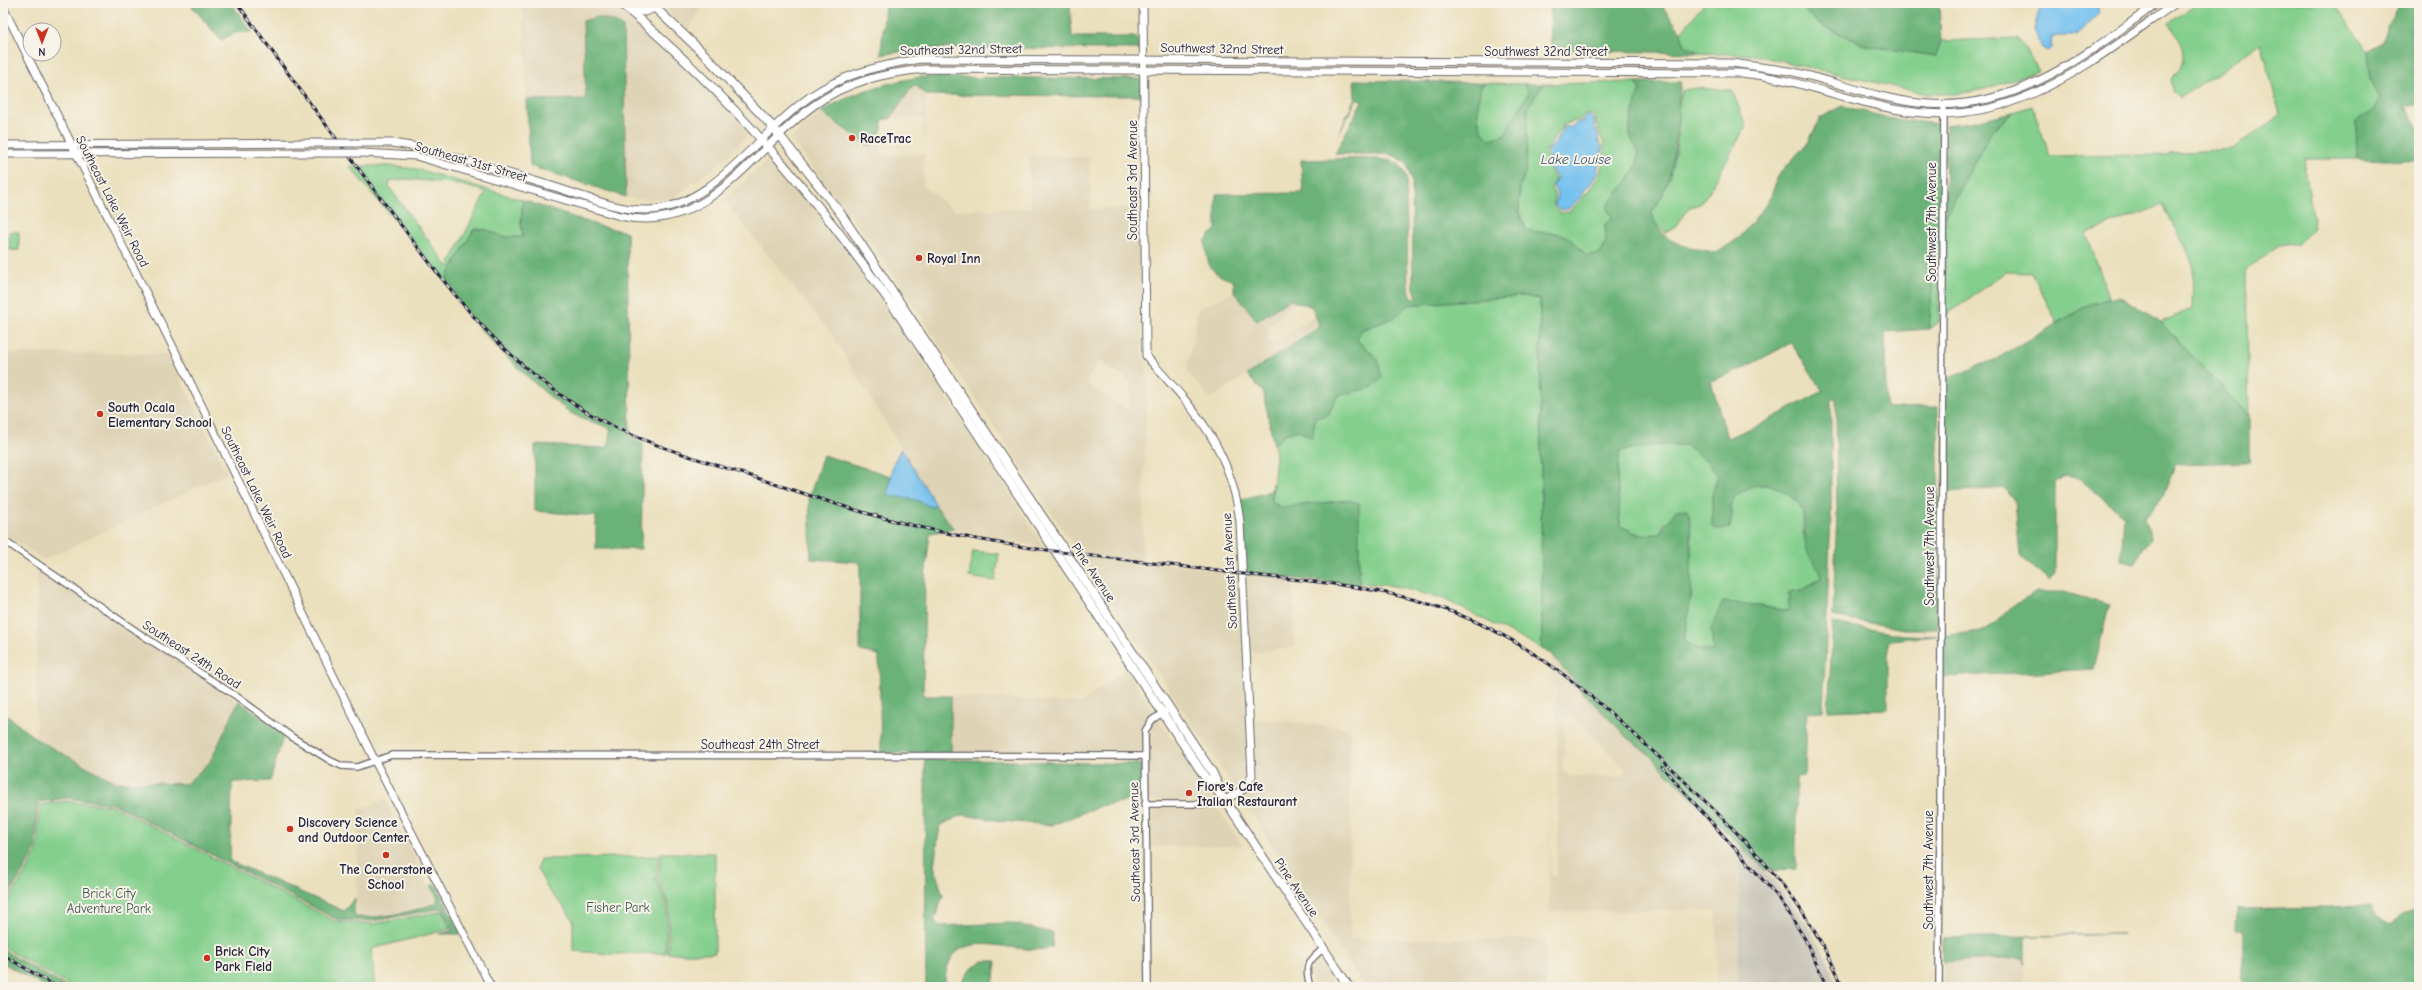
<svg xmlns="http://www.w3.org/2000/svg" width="2422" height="990" viewBox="0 0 2422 990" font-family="'Comic Neue',sans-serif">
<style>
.built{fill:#ded3b5;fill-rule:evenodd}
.industrial{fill:#c8c4b8}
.green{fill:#84cf8d;stroke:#537864;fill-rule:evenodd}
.forest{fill:#6bb278;stroke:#466a5a;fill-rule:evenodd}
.water{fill:#75c1ef;stroke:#4c7295}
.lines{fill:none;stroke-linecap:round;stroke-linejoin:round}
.minor-casing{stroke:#686468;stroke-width:8}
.major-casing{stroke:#686468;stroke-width:9}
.highway-casing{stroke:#686468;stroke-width:10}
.minor{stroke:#fff;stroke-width:5.5}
.major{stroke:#fff;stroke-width:7}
.highway{stroke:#fff;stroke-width:8}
.rail-casing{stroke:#22223b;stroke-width:3}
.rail{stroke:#f7f3e8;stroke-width:1.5;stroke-dasharray:4.5;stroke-linecap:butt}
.major-bridge-casing{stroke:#686468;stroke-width:9;stroke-linecap:butt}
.major-bridge{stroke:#fff;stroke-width:7}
.poi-dot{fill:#c8321e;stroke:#f7f3e8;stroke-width:1.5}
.labels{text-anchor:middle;stroke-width:4;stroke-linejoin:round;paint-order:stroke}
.street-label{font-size:13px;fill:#22223b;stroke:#f7f3e8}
.poi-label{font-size:13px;font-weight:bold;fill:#22223b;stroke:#f7f3e8;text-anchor:start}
.park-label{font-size:13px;fill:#3f5654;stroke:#f7f3e8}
.water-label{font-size:14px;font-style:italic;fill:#3b5271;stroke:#f7f3e8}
</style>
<rect width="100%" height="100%" fill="#f7f3e8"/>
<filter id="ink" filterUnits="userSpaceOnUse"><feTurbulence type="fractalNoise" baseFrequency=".025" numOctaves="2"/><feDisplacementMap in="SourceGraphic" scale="8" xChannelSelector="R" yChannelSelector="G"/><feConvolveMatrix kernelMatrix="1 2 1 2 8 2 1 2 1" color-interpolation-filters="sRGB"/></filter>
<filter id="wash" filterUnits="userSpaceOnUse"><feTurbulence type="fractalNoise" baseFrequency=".012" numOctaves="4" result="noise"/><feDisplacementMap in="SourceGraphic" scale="16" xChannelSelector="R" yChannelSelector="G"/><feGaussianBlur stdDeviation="0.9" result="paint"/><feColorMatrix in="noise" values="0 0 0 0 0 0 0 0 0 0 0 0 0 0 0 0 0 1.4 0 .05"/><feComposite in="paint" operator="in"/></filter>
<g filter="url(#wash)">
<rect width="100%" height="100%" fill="#ebe0bd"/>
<g class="built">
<path d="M513,3H613L684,64L751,132L723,160L673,198L645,200L626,197L623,27L583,21L586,99L527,100L523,12Z"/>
<path d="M660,3H704L688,31Z"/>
<path d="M914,84L927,95L924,151V121L922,119H890Z"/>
<path d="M821,112L870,147L882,130V152L884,155L922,154L924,152L923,186L954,210L1031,208L1029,156L1089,157L1091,209L1141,208L1142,357L1146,361L1147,385L1142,560L1240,573L1249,775L1242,786L1236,790L882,258L790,138ZM1099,361L1130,381L1129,411L1085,383Z"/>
<path d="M772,155L808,197L863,270L1045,548L954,529L935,505L833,336L724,200Z"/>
<path d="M1234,292L1257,320L1290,299L1295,303L1287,307L1279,318L1269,326L1268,344H1272L1315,315L1320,327L1210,399L1187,371L1198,309Z"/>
<path d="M3,353L168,354L227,473L44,560L3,533Z"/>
<path d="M37,566L239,701L210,762L186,784L115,782L36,739Z"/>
<path d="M1246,574L1293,579L1294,647L1249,653Z"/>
<path d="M1552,656L1586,696L1625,735L1647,753L1740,844L1738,987H1719L1717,981V936L1715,910L1549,912ZM1556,685L1558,829L1556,876H1551V687ZM1573,717L1626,769L1624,777L1570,776L1563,771L1565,718Z"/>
<path d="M1125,669L1155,714L1146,722L1143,730L1142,753H951V696L1081,703Z"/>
<path d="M1252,718L1350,728V939H1545L1546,987H1365L1239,795L1250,786L1254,777Z"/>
<path d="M1158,719L1213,801H1147L1148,732L1150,726Z"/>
<path d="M385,799L436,900L398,912L378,915L356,914L359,810Z"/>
<path d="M1216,806L1243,846L1149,847L1147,807Z"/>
<path d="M1317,958L1336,987H1313L1309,971Z"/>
<path d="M2025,958V987H1944L1943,962Z"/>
</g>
<path class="industrial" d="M1740,844L1762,866L1795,907L1820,945L1838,987H1738Z"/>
<g class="green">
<path d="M1705,3H1797L1818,23L1864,45L1936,56L1941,41L2018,38L2039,71L1985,89L1956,94H1926L1754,55L1700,53L1684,45L1681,32Z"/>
<path d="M2198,3H2334L2368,52L2371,80L2381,99L2373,110L2356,122L2357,159H2304L2314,228L2299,243L2278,246L2246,270L2249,416L2160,322L2192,309L2193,266L2185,245L2163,205L2086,233L2110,299L2090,304L2057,323L2032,273L2005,272L1944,317L1945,218L1991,132L2013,112L2032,106L2050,156L2169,155V153L2232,149L2280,115L2261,43L2180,98L2174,92L2171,79C2192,60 2182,44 2169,23Z"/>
<path d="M1636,82L1640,89C1636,104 1628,119 1630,134C1631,144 1641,148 1638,159C1634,178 1617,193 1606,207L1612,217L1605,224L1606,242L1600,253L1587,256C1581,251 1576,242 1569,238C1557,230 1540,234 1526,230L1519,212L1520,188L1526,170L1528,107L1541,86L1544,84ZM1585,114C1596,113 1596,122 1598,130C1600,135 1604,141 1604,147C1606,173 1587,196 1569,211C1566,213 1563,212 1560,213L1554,207V193L1551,188L1555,179L1548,166L1546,151L1563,125L1581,119Z"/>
<path d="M1485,83L1523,84L1529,92L1504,136L1490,139C1473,128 1478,104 1481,86Z"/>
<path d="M1697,88L1732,90L1746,126L1709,192L1700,204L1689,207L1674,228L1665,233L1654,222L1652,212C1668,190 1675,161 1678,133C1679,118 1676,105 1683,90Z"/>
<path d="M349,166H389L417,169L523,200L521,223L523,237H503L488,230L474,229L447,277L448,284ZM408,179L458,184L486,192L448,267L389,187L390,181Z"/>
<path d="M1940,228L1939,321L1929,329L1935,250Z"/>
<path d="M9,232H19V250H10Z"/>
<path d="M1523,296L1540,299L1542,649L1444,599L1394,586L1359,583L1358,504H1311L1281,507L1272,502L1276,453L1274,445L1285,434L1299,430L1312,438L1315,418L1328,415L1337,396L1352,392L1378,359L1357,340L1361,330L1394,318L1407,305Z"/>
<path d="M1653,445H1686L1707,461L1718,476L1712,495L1713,526L1716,529L1731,523V507L1735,496L1753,485H1776L1797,501L1803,511V532L1810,557L1820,569L1821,577L1805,589L1790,592L1789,611L1747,604L1713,651L1697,649L1684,641L1691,596V532L1688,509L1665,523L1660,534L1640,535L1620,526L1617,474L1620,451Z"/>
<path d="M973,551L999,554L995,581L969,577Z"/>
<path d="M65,801L113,806L337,922L373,924L443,911L450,929L371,949L375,987H71L3,947V910L37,852L39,805Z"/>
<path d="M660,853H715V953H668L669,904L657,879L662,856Z"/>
<path d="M660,856L655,879L667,904L666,953L611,954L573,951V920L564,907L549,891L537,868L540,859Z"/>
</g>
<g class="forest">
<path d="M189,3H231L252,32L235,33L221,40Z"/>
<path d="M885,3H1070L1072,37H1137L1139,49L923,48L881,55Z"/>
<path d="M1550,3H1660L1681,32L1684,45L1700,53L1551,50Z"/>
<path d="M1797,3H1939L1941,41L1936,56L1864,45L1818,23Z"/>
<path d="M2401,3H2419V105L2404,106L2419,129V161L2357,159L2356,122L2373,110L2380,99L2371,80L2368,52L2382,41L2386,28Z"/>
<path d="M597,17L613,21L623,27L626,197L530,166L527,100L586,99L583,21Z"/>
<path d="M921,77L1141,79V96L927,95L914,84L890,119H884L882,122V130L870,147L821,112C852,92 885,83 921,77Z"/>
<path d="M1354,80L1485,83L1481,86C1478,104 1473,128 1490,139L1504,135L1529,92L1523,84H1544L1528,107L1526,170L1520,188L1519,212L1526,230C1540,234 1557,230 1569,238C1576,242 1581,251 1587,256L1601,253L1606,242L1605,224L1612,217L1606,207C1617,193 1634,178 1638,159C1641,148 1631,144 1630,134C1629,119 1636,104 1640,89L1636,82H1681C1675,127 1680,173 1652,212C1659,247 1690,246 1717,253L1740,237L1761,211L1773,193L1776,178L1809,141L1820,118L1843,106L1892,119L1940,124V228L1935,250L1929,329L1885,332L1886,408L1938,407V629H1904L1833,616L1837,513L1836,398H1831V513L1823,711L1807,712L1805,775L1796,776V869L1765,870L1647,753L1625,735L1586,696L1551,654L1542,649L1540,299L1523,296L1408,305L1394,318L1361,330L1357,340L1378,359L1382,378L1373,387L1337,396L1328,415L1315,418L1312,438L1299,430L1285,434L1274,445L1263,392L1247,375L1320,327L1312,307C1305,303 1297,304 1290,299L1257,321L1234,292V281C1208,273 1208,266 1205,241L1216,229V194L1303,193L1301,160C1319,160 1380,156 1394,162C1400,164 1403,169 1406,175L1408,285L1412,298L1417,297L1413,285L1412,183L1407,164L1395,156L1387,154H1335L1362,101L1357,98L1339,134L1355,97ZM1791,343L1823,391L1759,425L1727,438L1711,381L1742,369ZM1653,445H1686L1707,461L1718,476L1712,495V526L1716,529L1730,528L1731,507L1735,496C1756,481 1769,480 1790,496C1795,500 1802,505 1803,512C1806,527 1802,543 1810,557C1814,565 1820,567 1821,578L1805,589L1790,592L1788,611L1747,604L1722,602L1711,630L1713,651L1697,649L1684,641L1691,596V532L1688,509L1676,510L1660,534L1640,535L1620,526L1617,474L1620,451Z"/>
<path d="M2013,112L1991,132L1945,218L1946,125L1971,122Z"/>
<path d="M523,200L599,226L627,232L630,436L643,443L641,549H596V516L535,511V445L607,448L611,429C599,423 582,420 571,413C543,394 450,308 447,277L474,229L488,230L503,237H523L521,223Z"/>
<path d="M2120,296L2160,322L2249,416V462L2176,464L2162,498L2144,518L2149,528L2150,539L2134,563L2121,560L2124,516L2081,480L2065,475L2055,483V573L2050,581L2020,556L2015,501L2004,488L1946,492L1943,557L1944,380L1998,358L2090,304Z"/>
<path d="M823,455L891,476L888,495L916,500L932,507L935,505L954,529L930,533L925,577L923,696H951V753H881L879,655L860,651V562L811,559L809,498Z"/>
<path d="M1272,483V502L1281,507L1349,500L1359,504V585L1246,574L1243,521L1240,500L1271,491Z"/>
<path d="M2037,592H2064L2109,605L2094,669L1943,677V636L1981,631L1994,624L2013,606Z"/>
<path d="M1833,623L1903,635L1938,636L1888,640V709L1828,711Z"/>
<path d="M239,701L284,734L270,781L232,782L230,861L344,911L355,898L354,914L356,917C385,918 410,912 436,903L438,899L431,885H436L461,934H439L451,931L452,928L442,908L373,921L338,920L114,804L66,798L39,802L37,805L35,851L3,905V717L5,714L36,739L115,782L186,784L210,762Z"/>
<path d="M925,759L1142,764V798L1100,806L1053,825L1002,821L963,815L940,825L934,866L943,896L934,920L940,926L1010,923L1053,933L1052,947C1019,960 945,914 945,987H926Z"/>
<path d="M2371,906L2376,917L2391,924L2404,914L2419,908V987H2243V934L2241,931H2236L2237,909Z"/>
<path d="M2124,934L2028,936L2025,939V963L2024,958L1943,962V938Z"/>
<path d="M3,950L66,987H45L3,963Z"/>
<path d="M983,961H996L993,987H959C964,975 971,968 983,961Z"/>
</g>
<g class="water">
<path d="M2041,3H2096L2098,14L2077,34L2072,36H2052L2051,48L2048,51L2042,48L2034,30Z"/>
<path d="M1585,116H1590L1594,120L1596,131L1599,136L1598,139L1602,147C1599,164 1598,180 1583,191L1582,196L1568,209L1559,210L1555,205L1557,193L1553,186L1557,178L1550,167L1548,150L1557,141L1563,127H1572L1576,123L1583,121Z"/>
<path d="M900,450H902L936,505L932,507L916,500L888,495L893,464Z"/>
</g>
</g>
<g filter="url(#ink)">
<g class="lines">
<g class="minor-casing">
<g id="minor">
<path d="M3,540L139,633L236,696L292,737L331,761L342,766L357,767L392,755L1145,756"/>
<path d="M1145,804H1212L1225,800"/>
<path d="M1148,987L1145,731L1152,720L1170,708"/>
<path d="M1310,987C1304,966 1307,962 1324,948"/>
<path d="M1939,987L1944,104"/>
</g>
</g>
<g class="major-casing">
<g id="major">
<path d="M1143,3L1146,356C1194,409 1231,447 1240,522L1252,776L1244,789L1225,800"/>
<path d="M3,7L175,351L375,761L491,987"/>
<path d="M354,143H392L417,147C464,159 511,174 558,188C586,197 617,210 646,210C713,209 758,132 811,96C843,74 883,64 921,59L1732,63C1751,66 1770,68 1789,71C1832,80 1874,98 1918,103C2012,115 2086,55 2157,3"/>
<path d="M3,145L325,143"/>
<path d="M362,153L416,156L620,216C707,236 751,151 813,106C846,82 884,73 924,69L1741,73C1796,78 1846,101 1900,110C2013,131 2090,62 2176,3"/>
<path d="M3,154L332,153"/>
</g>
</g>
<g class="highway-casing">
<g id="highway">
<path d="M620,3C727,91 816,196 895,309L1205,777L1225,800L1349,987"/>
<path d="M650,3L703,53L773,127L841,214L1212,772L1221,791"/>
<path d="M629,6C638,12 645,14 654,7"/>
</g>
</g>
<use href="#minor" class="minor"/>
<use href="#major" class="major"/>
<use href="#highway" class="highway"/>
<g class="rail-casing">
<g id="rail">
<path d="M237,3C284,68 331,132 379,196C443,280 492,354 585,411C636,442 695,458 751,476C811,496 871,517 933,530C1024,551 1118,558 1210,570C1292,581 1376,582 1455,613C1544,647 1611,712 1679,776C1748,842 1805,897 1843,987"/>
<path d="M1662,767L1779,898L1805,939L1827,987"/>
<path d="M3,955L57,987"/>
</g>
</g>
<use href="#rail" class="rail"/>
<g class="major-bridge-casing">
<g id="major-bridge">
<path d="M325,143H354"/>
<path d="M332,153H362"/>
</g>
</g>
<use href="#major-bridge" class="major-bridge"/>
</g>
</g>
<g class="poi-dot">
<circle cx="852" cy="138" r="4"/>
<circle cx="919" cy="258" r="4"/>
<circle cx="100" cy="414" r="4"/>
<circle cx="1189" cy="793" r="4"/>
<circle cx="290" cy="829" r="4"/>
<circle cx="386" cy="855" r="4"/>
<circle cx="207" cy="958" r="4"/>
</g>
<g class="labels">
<g class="street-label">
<text transform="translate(1222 48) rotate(1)" y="5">Southwest 32nd Street</text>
<text transform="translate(961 49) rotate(-1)" y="5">Southeast 32nd Street</text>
<text x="1546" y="56">Southwest 32nd Street</text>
<text transform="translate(471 161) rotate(16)" y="5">Southeast 31st Street</text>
<text transform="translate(1132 180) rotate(-90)" y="5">Southeast 3rd Avenue</text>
<text transform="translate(113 201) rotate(63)" y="5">Southeast Lake Weir Road</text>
<text transform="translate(1931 222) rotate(-90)" y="5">Southwest 7th Avenue</text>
<text transform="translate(257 492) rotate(64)" y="5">Southeast Lake Weir Road</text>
<text transform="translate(1929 546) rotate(-90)" y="5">Southwest 7th Avenue</text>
<text transform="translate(1229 571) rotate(-93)" y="5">Southeast 1st Avenue</text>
<text transform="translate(1094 572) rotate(56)" y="5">Pine Avenue</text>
<text transform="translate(192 654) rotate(33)" y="5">Southeast 24th Road</text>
<text x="760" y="749">Southeast 24th Street</text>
<text transform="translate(1134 842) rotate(-91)" y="5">Southeast 3rd Avenue</text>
<text transform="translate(1928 870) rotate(-90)" y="5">Southwest 7th Avenue</text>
<text transform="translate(1297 887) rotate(56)" y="5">Pine Avenue</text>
</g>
<g class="poi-label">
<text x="860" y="143">RaceTrac</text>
<text x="927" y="263">Royal Inn</text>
<text x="108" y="412">South Ocala<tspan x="108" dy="15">Elementary School</tspan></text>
<text x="1197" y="791">Fiore's Cafe<tspan x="1197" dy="15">Italian Restaurant</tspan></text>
<text x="298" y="827">Discovery Science<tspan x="298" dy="15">and Outdoor Center</tspan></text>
<text x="386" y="874" text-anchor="middle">The Cornerstone<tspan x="386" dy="15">School</tspan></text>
<text x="215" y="956">Brick City<tspan x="215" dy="15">Park Field</tspan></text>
</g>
<g class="park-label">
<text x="109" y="898">Brick City<tspan x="109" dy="15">Adventure Park</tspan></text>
<text x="618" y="912">Fisher Park</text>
</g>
<g class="water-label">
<text x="1576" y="164">Lake Louise</text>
</g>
</g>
<rect width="2422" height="990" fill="none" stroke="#f7f3e8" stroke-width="16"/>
<g transform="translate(42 42) rotate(180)"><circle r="19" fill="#f7f3e8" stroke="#a29fa3"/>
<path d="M0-3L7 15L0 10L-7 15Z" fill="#c8321e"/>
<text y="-6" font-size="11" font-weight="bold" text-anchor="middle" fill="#22223b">N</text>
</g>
</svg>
